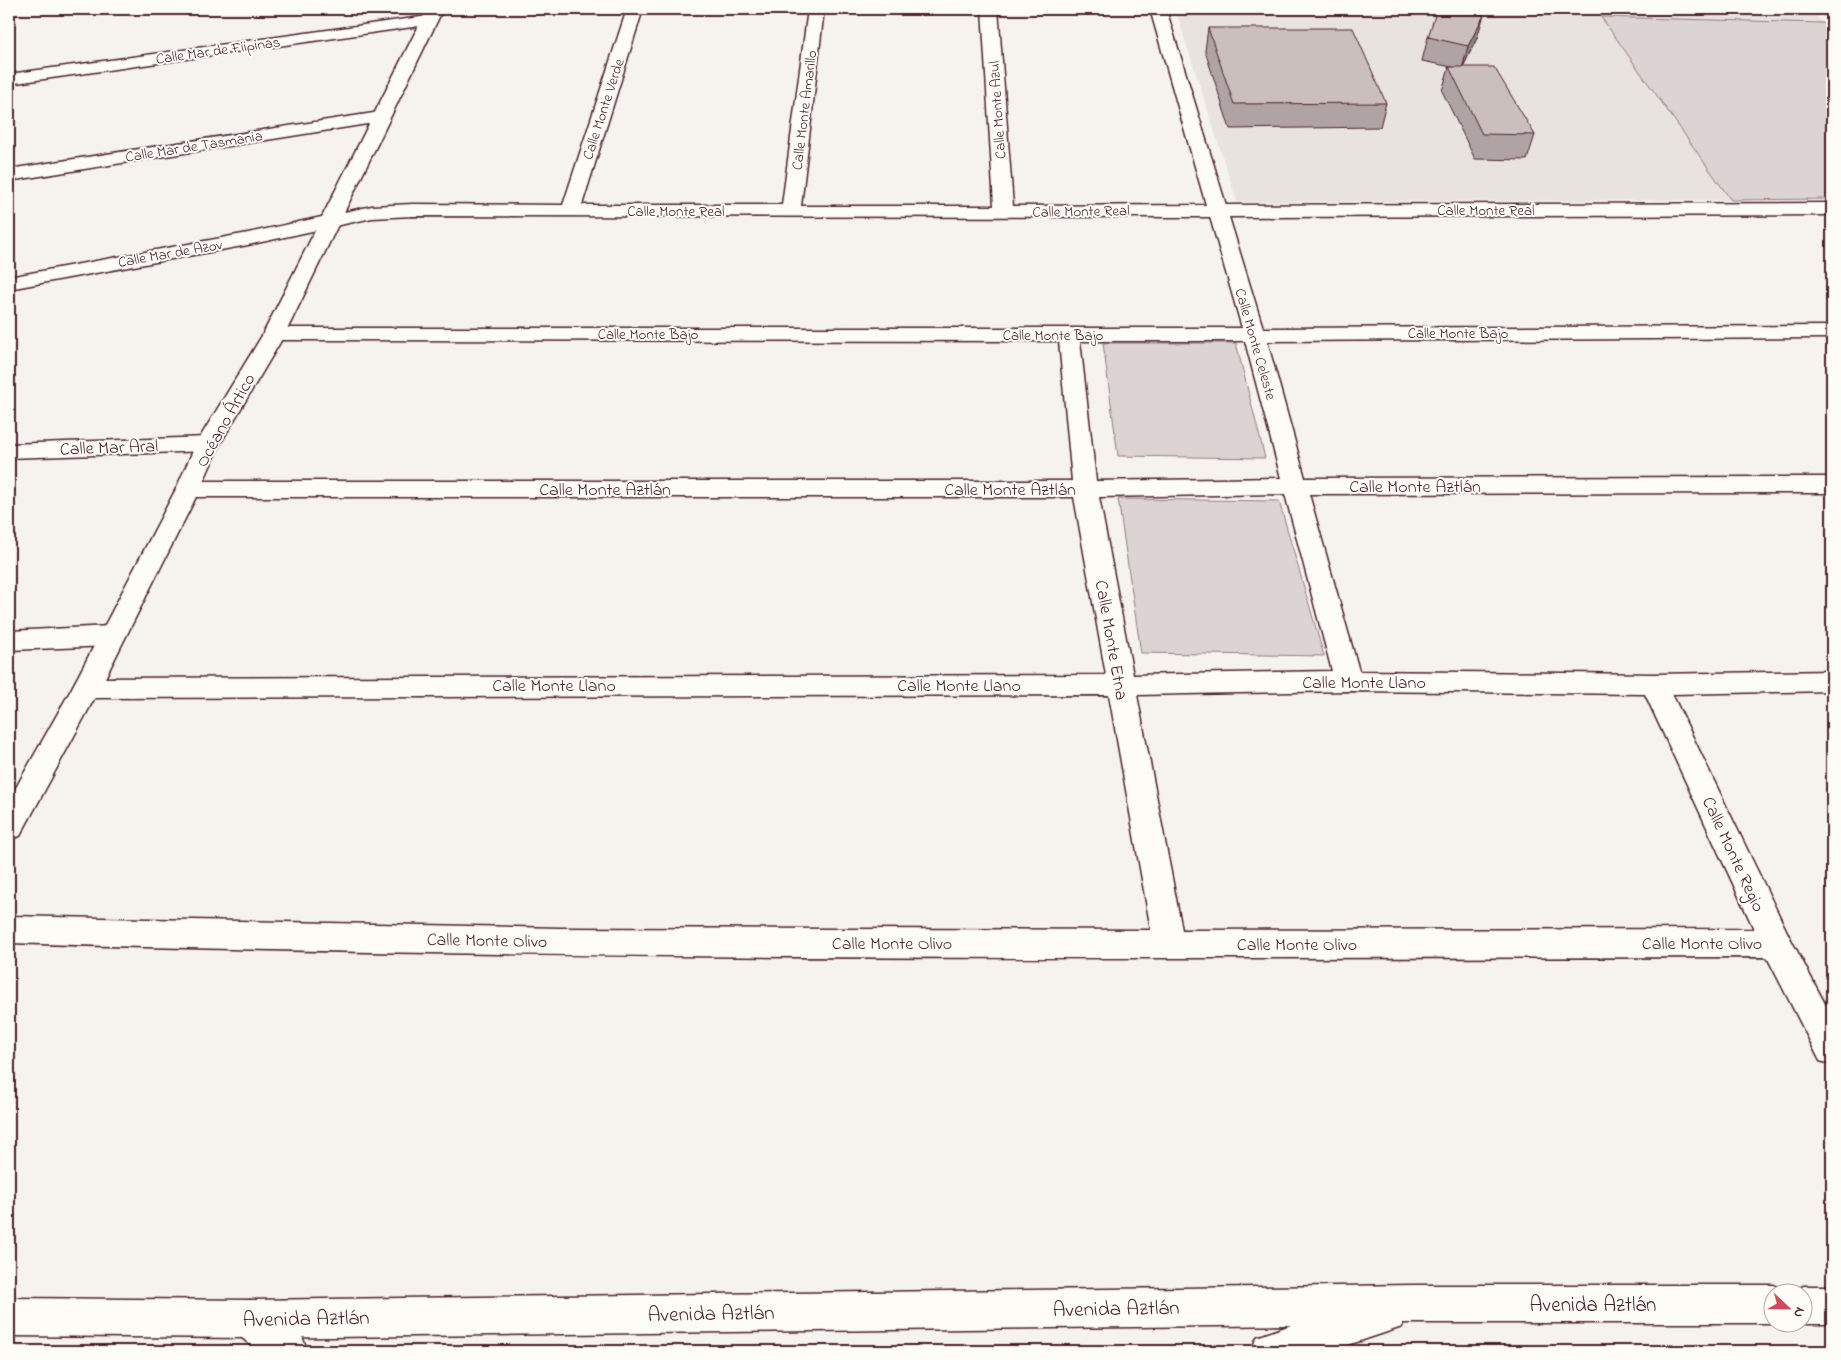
<svg xmlns="http://www.w3.org/2000/svg" width="1841" height="1360" viewBox="0 0 1841 1360" font-family="'Indie Flower',sans-serif">
<style>
.built{fill:#e9e3e0}
.green{fill:#dcd4d2;stroke:#937a7e}
.lines{fill:none;stroke-linecap:round;stroke-linejoin:round}
.minor-casing{stroke:#4a1f2b;stroke-width:3}
.tertiary-casing{stroke:#4a1f2b;stroke-width:3}
.secondary-casing{stroke:#4a1f2b;stroke-width:3}
.minor{fill:#fdfcf7;fill-rule:evenodd}
.tertiary{fill:#fdfcf7;fill-rule:evenodd}
.secondary{fill:#fdfcf7;fill-rule:evenodd}
.wall{fill:#afa4a3;stroke:#4a1f2b}
.shaded-wall{fill:#8e8685;stroke:#4a1f2b}
.building{fill:#cbbfbe;stroke:#4a1f2b}
.labels{text-anchor:middle;stroke-width:4;stroke-linejoin:round;paint-order:stroke}
.far-street-label{font-size:15px;fill:#4a1f2b;stroke:#fdfcf7}
.street-label{font-size:18px;fill:#4a1f2b;stroke:#fdfcf7}
.near-street-label{font-size:21px;fill:#4a1f2b;stroke:#fdfcf7}
</style>
<rect width="100%" height="100%" fill="#f6f3ef"/>
<filter id="ink" filterUnits="userSpaceOnUse"><feTurbulence type="fractalNoise" baseFrequency=".02" numOctaves="2"/><feDisplacementMap in="SourceGraphic" scale="10" xChannelSelector="R" yChannelSelector="G"/><feConvolveMatrix kernelMatrix="1 2 1 2 8 2 1 2 1" color-interpolation-filters="sRGB"/></filter>
<g filter="url(#ink)">
<path class="built" d="M1175,9H1809L1823,23L1601,17L1731,200L1237,202Z"/>
<g class="green">
<path d="M1601,17L1823,23L1832,32V199L1731,200Z"/>
<path d="M1103,343H1236L1265,458L1118,456Z"/>
<path d="M1118,499L1279,501L1324,656L1141,653Z"/>
</g>
<g class="lines">
<g class="minor-casing">
<g id="minor">
<path d="M627,9H643L582,205H782L808,9H824L801,206H994L982,9H998L1013,206L1206,205L1150,9H1166L1226,205L1832,203V215L1229,217L1263,328L1832,326V338L1267,341L1305,478L1832,477V493L1309,494L1359,671L1654,674L1832,671V691L1672,694L1788,934L1832,1017V1065L1820,1061L1767,957C1181,958 594,962 9,943V916L559,928L1151,930L1109,695L86,698L76,695L72,688L76,681L86,678L1106,675L1074,497H188L179,494L176,489L179,484L188,481H1072L1059,341L274,340L266,339L263,334L266,329L274,328H1242L1210,217L413,216L372,218L248,245L9,289V277L248,233L372,206L413,204L563,205ZM1080,341H1245L1281,478L1096,481ZM1285,494L1332,671L1133,675L1099,497ZM1348,691L1645,694L1754,929L1182,930L1137,695Z"/>
<path d="M428,16L434,18L436,21L434,24L9,84V74Z"/>
<path d="M380,112L386,113L389,117L386,121L9,181V169Z"/>
<path d="M208,437L216,439L220,444L216,449L208,451L9,458V444Z"/>
<path d="M111,626L120,629L124,636L120,643L111,646L9,650V631Z"/>
<path d="M250,1300L264,1305L302,1337L308,1351H258L236,1333L231,1319L236,1305Z"/>
</g>
</g>
<g class="tertiary-casing">
<path id="tertiary" d="M427,9H443L285,334L220,444L200,489L100,688L20,836L9,839V800L72,688L176,489L196,444L263,334Z"/>
</g>
<g class="secondary-casing">
<g id="secondary">
<path d="M1413,1285H1774L1788,1292H1774V1322H1776L1774,1323H1403L1402,1327L1330,1351H1251L1257,1337L1291,1325L250,1338L9,1336V1298L250,1300Z"/>
<path d="M1804,1286H1832V1324H1804L1800,1322H1804V1292H1790Z"/>
</g>
</g>
<use href="#minor" class="minor"/>
<use href="#tertiary" class="tertiary"/>
<use href="#secondary" class="secondary"/>
</g>
<g class="wall">
<path d="M1546,9H1559L1558,11Z"/>
<path d="M1208,28L1386,103L1380,127L1230,129L1205,51Z"/>
<path d="M1428,37L1477,38L1463,67L1535,135L1527,160L1475,159L1442,91L1449,67H1452L1422,61Z"/>
</g>
<path class="shaded-wall" d="M1484,15L1477,38L1462,69L1468,46Z"/>
<g class="building">
<path d="M1437,9H1451L1484,15L1468,46L1428,37Z"/>
<path d="M1208,28H1353L1386,103L1234,104Z"/>
<path d="M1449,67H1494L1535,135L1482,134Z"/>
</g>
</g>
<g class="labels">
<g class="far-street-label">
<text transform="translate(218 50) rotate(-8)" y="5">Calle Mar de Fiipinas</text>
<text transform="translate(603 109) rotate(-72)" y="5">Calle Monte Verde</text>
<text transform="translate(804 110) rotate(-83)" y="5">Calle Monte Amarillo</text>
<text transform="translate(997 110) rotate(-94)" y="5">Calle Monte Azul</text>
<text transform="translate(194 146) rotate(-9)" y="5">Calle Mar de Tasmania</text>
<text x="1486" y="215">Calle Monte Real</text>
<text x="676" y="216">Calle Monte Real</text>
<text transform="translate(1081 211) rotate(-1)" y="5">Calle Monte Real</text>
<text transform="translate(170 253) rotate(-10)" y="5">Calle Mar de Azov</text>
<text x="1458" y="338">Calle Monte Bajo</text>
<text x="648" y="339">Calle Monte Bajo</text>
<text x="1053" y="340">Calle Monte Bajo</text>
<text transform="translate(1256 344) rotate(74)" y="5">Calle Monte Celeste</text>
</g>
<g class="street-label">
<text transform="translate(225 420) rotate(-61)" y="6">Océano Ártico</text>
<text transform="translate(109 447) rotate(-2)" y="6">Calle Mar Aral</text>
<text x="1415" y="492">Calle Monte Aztlán</text>
<text x="605" y="495">Calle Monte Aztlán</text>
<text x="1010" y="495">Calle Monte Aztlán</text>
<text transform="translate(1112 640) rotate(80)" y="6">Calle Monte Etna</text>
<text x="1364" y="688">Calle Monte Llano</text>
<text x="554" y="691">Calle Monte Llano</text>
<text x="959" y="691">Calle Monte Llano</text>
<text transform="translate(1734 854) rotate(65)" y="6">Calle Monte Regio</text>
<text transform="translate(487 940) rotate(1)" y="6">Calle Monte Olivo</text>
<text x="892" y="949">Calle Monte Olivo</text>
<text x="1702" y="949">Calle Monte Olivo</text>
<text x="1297" y="950">Calle Monte Olivo</text>
</g>
<g class="near-street-label">
<text x="1593" y="1311">Avenida Aztlán</text>
<text transform="translate(1116 1308) rotate(-1)" y="7">Avenida Aztlán</text>
<text transform="translate(711 1313) rotate(-1)" y="7">Avenida Aztlán</text>
<text transform="translate(306 1318) rotate(-1)" y="7">Avenida Aztlán</text>
</g>
</g>
<rect width="1841" height="1360" fill="none" stroke="#fdfcf7" stroke-width="30"/>
<rect x="15" y="15" width="1811" height="1330" fill="none" stroke="#4a1f2b" stroke-width="2" filter="url(#ink)"/>
<g transform="translate(1788 1308) rotate(112)"><circle r="24" fill="#fdfcf7" stroke="#b5a4a5"/>
<path d="M0-4L9 19L0 12L-9 19Z" fill="#d1495b"/>
<text y="-8" font-size="14" font-weight="bold" text-anchor="middle" fill="#4a1f2b">N</text>
</g>
</svg>
